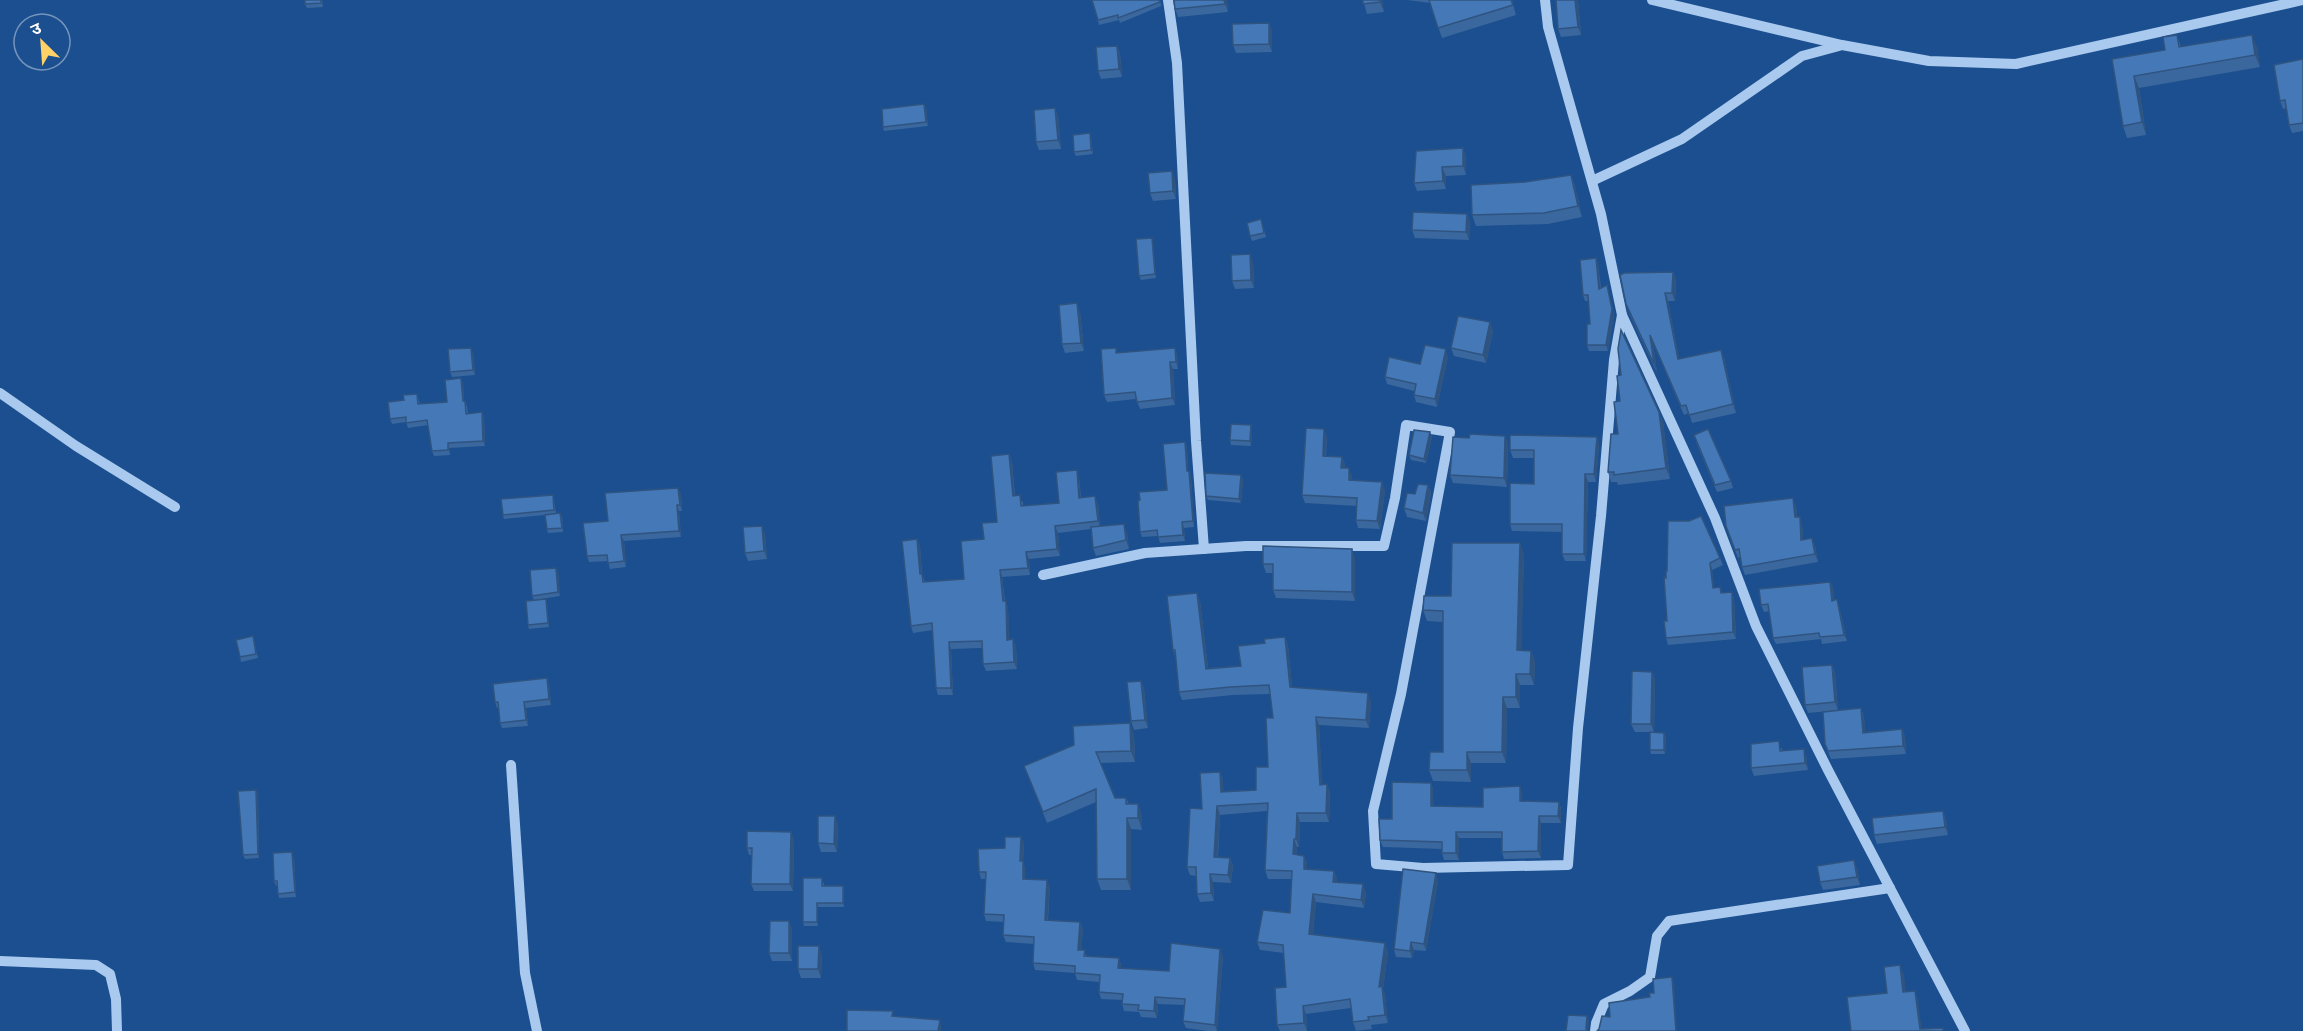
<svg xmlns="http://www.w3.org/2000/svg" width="2303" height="1031" viewBox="0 0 2303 1031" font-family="'Noto Sans','Noto Sans Devanagari',sans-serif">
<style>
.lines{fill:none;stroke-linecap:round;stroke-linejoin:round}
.minor{stroke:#a9c9ee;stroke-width:10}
.wall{fill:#3a679d}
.shaded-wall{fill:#305480}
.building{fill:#4478b7;stroke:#305480;stroke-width:1.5}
</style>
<rect width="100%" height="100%" fill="#1b4f8f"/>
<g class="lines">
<g class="minor">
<path d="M1168,0L1177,63L1196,441L1204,549"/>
<path d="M1545,0L1548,27L1601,214L1622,315L1715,518L1756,626L1828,770L1965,1031"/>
<path d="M1652,0L1842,45L1929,61L2016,64L2303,0"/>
<path d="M1592,181L1682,139L1802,56L1839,46"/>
<path d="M0,393L76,446L175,507"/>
<path d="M1043,575L1145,553L1246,546H1384L1395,498L1406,425L1450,432L1401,694L1373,811L1376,864L1423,868L1568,865L1578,728L1601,516L1614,360L1622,315"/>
<path d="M511,765L525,973L537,1031"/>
<path d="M0,961L96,965L110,974L116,999L117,1031"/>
<path d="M1595,1031L1596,1023L1604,1004L1630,991L1650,977L1657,936L1669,921L1890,888"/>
</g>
</g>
<g class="wall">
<path d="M322,0L323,7L307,8L305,4Z"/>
<path d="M1092,0H1160L1161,6L1120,23L1119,20L1099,25Z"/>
<path d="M1174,0H1227L1228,12L1178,17L1175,9Z"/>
<path d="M1363,0H1382L1384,12L1367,14Z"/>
<path d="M1407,0H1512L1516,15L1442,38L1430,3Z"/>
<path d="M1556,0H1578L1581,35L1561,37L1558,29Z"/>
<path d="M1269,23L1272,31V52L1236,53L1233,45Z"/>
<path d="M2177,35L2181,47H2257L2260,67L2139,88L2146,135L2127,138L2123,126L2112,59L2165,50Z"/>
<path d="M1117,46L1120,54L1122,77L1101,79L1098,71Z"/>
<path d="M2303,59V131L2292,133L2289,125L2286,108L2283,109L2280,101Z"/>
<path d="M926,108L928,126L884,131L883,127Z"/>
<path d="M1055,108L1058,117L1061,149L1039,150L1036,142Z"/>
<path d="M1091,137L1093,154L1076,156L1074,152Z"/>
<path d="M1463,148L1466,157V175L1446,176V189L1417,191L1414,183Z"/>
<path d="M1571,175L1575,186L1582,217L1548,224L1476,226L1472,215L1525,182Z"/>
<path d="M1175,179L1176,199L1153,201L1150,193Z"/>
<path d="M1467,214L1470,222L1469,240L1415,238L1412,230Z"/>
<path d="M1261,219L1266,237L1252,241L1250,236Z"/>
<path d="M1152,238L1153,242L1156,278L1141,280L1139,276Z"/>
<path d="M1596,258L1598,264L1601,288L1607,285L1614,315L1608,351H1589L1587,345L1590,324L1589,301H1585L1583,295Z"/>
<path d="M1253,262L1254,288L1235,289L1232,281Z"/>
<path d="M1673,272L1676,281L1675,301H1668L1679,358H1724L1736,413L1692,423L1689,413L1684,415L1653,343L1657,373L1629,313L1626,304Z"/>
<path d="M1080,312L1084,351L1065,353L1062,344Z"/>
<path d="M1490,322L1493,331L1486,363L1454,356L1451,348Z"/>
<path d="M1116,348L1117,353L1175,348L1177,354L1178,369H1173L1175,405L1140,409L1136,399L1107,402L1104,395Z"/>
<path d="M473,352L475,375L452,377L450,372Z"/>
<path d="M1448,357L1437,407L1416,402L1414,395V391L1387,384L1385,377L1420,364Z"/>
<path d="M461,378L463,383L464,401L467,406L468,414L482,412L484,417L485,446L449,448L450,455L434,456L432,451L428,425L408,428L406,422L392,424L390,419L404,400L417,394L420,404L447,402Z"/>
<path d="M1659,412L1663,422L1670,479L1618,485L1617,482H1611L1608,472L1618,434Z"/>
<path d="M1252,429L1251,446L1231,445L1230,440Z"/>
<path d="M1430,432L1432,437L1426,463L1411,460L1409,455Z"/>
<path d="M1505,436L1508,444L1507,487L1453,483L1450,475L1469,438Z"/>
<path d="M1327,437L1326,456L1342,457L1345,465V468L1352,476V480L1385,490L1380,529L1358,528L1356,520L1357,506L1305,503L1302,495Z"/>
<path d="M1185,442L1187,448L1188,471H1189L1191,477L1194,527L1184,528L1185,541L1160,543L1158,536L1142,537L1140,532L1167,490Z"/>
<path d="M1696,442L1731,481L1733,488L1717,492Z"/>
<path d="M1599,444L1596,482H1588L1586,561H1565L1562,554V532L1512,531L1510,524L1534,484V458H1513L1510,450Z"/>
<path d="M1009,454L1012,461L1015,496L1023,502V506L1059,503L1077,470L1079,477L1081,498L1098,503L1100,526L1127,533L1129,549L1096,556L1093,548L1091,529L1058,533L1060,556L1029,559L1030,575L1002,577L1005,601L1008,608L1009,640L1016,646L1017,669L986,671L983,664L982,648L951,649L953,695H938L936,688L933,630L913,633L911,626L917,539L920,546L922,574L925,582L964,579L984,539L997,522Z"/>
<path d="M1241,475L1243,480L1241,503L1208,500L1206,496Z"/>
<path d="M1428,485L1431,493L1426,521L1407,517L1404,508L1415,494Z"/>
<path d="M681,494L682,511H679L681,537L624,541L626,567L610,569L608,561L589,562L587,556Z"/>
<path d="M554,500L556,514L560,513L562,518L563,532L548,533L547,529L545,515L504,519L503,515Z"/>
<path d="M1796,506L1797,517H1800L1802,525L1803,540L1815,546L1818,562L1745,575L1742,567L1740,557L1738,558L1726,526Z"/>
<path d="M765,534L767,559L748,561L745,553Z"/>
<path d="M1524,554L1521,650L1531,651L1535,662L1534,685H1520V708H1507L1506,763H1471V782L1433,781L1429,770L1443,752V622L1427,621L1423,610Z"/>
<path d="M1355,558V601L1276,598L1273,590V573H1266L1263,564Z"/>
<path d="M1720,558L1723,565L1712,570L1714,588L1720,587L1722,593L1732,592L1734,599L1736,639L1668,645L1666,638L1667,621L1666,578Z"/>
<path d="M558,572L560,596L534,600L532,596Z"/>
<path d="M1830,582L1833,588L1834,600L1837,599L1839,606L1847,641L1822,644L1821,639L1776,644L1773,638L1769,611L1764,612L1761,605Z"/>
<path d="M546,599L547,603L549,627L529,629L528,625Z"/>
<path d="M1200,601L1208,668L1241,666L1265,643L1285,637L1288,645L1292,687L1371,701L1369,728L1319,725L1322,784H1327L1330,793L1329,822H1300L1299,847H1297L1296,855L1304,856L1307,864V869L1334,871L1337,879V883L1366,892L1364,908L1316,902L1313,934L1388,951L1383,989L1385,995L1388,1023L1371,1025L1372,1029L1356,1031L1353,1022L1351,1008L1306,1014L1307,1031H1280L1277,1025L1286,987L1284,953L1260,950L1257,942L1290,913L1292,879H1268L1265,870L1267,811L1220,815L1218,857L1230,858L1233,866L1231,883L1213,882L1214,901L1200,902L1197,894L1196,876L1190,875L1187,867L1202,809L1220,772L1223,780V791L1256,790L1268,767L1273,718L1270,694L1233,695L1182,700L1179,692L1176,658L1173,650Z"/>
<path d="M254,641L258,658L241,662L240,657Z"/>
<path d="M1832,665L1835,673L1838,710L1861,708L1864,717L1865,732L1902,729L1905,737L1906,754L1831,759L1825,744L1829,711L1808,713L1805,705Z"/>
<path d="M1652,672L1655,680L1654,732H1635L1631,724Z"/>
<path d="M1141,681L1144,689L1148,728L1134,730L1131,721Z"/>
<path d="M549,684L551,705L526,708L528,726L502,728L500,723L499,708H497L495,702Z"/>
<path d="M1664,733L1666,737L1665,754H1651L1650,750Z"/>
<path d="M1134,734L1135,762L1100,763L1115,798H1126L1129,804L1142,815V830L1131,829V890H1101L1097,879L1096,802L1047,823L1024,766Z"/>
<path d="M1782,748V751L1806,756L1808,770L1754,776L1751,768Z"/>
<path d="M1431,783L1433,789V806L1483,807L1522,793V801L1559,802L1561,809V823H1541V858L1504,859L1502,852V838H1459V860H1444L1442,853V849L1383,847L1380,840L1392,819Z"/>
<path d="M256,790L258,795L259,858L245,859L243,855Z"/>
<path d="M1943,811L1946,820L1948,835L1877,844L1874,835Z"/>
<path d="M838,824L837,852H821L818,843Z"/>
<path d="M1021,837L1024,844L1023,862L1025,868V879L1050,887L1048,920L1080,922L1083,929L1081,950L1087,956L1119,958L1121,965V968L1169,971L1223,956L1217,1031H1208L1186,1028L1183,1021L1184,1005L1158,1004L1157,1018L1141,1017L1139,1012L1124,1011L1122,1004V1000L1101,999L1099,992V982L1077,980L1075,973L1035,970L1033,963L1034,944L1006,942L1003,935L1004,922L986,921L984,914L986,879H981L979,872L1005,848Z"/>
<path d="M794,839L793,891H754L751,884L752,855H749L747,848Z"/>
<path d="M294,857L296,897L279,898L278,894L277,886H276L274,881Z"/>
<path d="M1857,868L1860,885L1823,890L1820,882Z"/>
<path d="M1438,881L1426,951L1414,950L1412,958L1396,957L1394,949Z"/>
<path d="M824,882V886L844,890V907H818V926H804L803,922Z"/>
<path d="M789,921L792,930V961H772L769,953Z"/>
<path d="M822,955L821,978H801L798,969Z"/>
</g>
<g class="shaded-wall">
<path d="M1224,0H1227L1228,12L1225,4Z"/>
<path d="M1380,0H1382L1384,12L1380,2Z"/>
<path d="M1575,0H1578L1581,35L1578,27Z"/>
<path d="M1269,23L1272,31V52L1269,44Z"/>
<path d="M2252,35L2257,47L2260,67L2255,55Z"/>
<path d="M1117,46L1120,54L1122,77L1119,69Z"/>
<path d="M2134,76L2139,88L2146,135L2142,122Z"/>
<path d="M924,104L926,108L928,126L926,122Z"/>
<path d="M1055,108L1058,117L1061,149L1058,140Z"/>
<path d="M1090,133L1091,137L1093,154L1091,150Z"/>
<path d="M1463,148L1466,157V175L1463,166Z"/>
<path d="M1442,167L1446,176V189L1443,181Z"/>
<path d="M1172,171L1175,179L1176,199L1173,191Z"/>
<path d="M1571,175L1575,186L1582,217L1578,206Z"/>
<path d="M1467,214L1470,222L1469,240L1466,232Z"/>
<path d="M1152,238L1153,242L1156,278L1155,274Z"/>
<path d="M1250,254L1253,262L1254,288L1251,280Z"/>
<path d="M1596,258L1598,264L1601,295L1599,289Z"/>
<path d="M1673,272L1676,281L1675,301L1672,293Z"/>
<path d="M1607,285L1614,315L1608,351L1606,345Z"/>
<path d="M1665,293L1668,301L1681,367L1678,359Z"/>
<path d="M1077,303L1080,312L1084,351L1081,343Z"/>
<path d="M1490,322L1493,331L1486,363L1483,355Z"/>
<path d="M1650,335L1653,343L1657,373L1654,364Z"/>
<path d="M471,348L473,352L475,375L473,370Z"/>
<path d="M1175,348L1177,354L1178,369L1176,362Z"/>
<path d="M1446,349L1448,357L1437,407L1435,399Z"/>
<path d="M1721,350L1724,358L1736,413L1733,404Z"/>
<path d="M1170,362L1173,369L1175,405L1172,398Z"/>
<path d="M461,378L463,383L464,406L463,401Z"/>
<path d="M482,412L484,417L485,446L483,441Z"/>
<path d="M1659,412L1663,422L1670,479L1666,468Z"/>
<path d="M1251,425L1252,429L1251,446L1250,441Z"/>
<path d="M1324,429L1327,437L1325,463L1323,456Z"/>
<path d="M1430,432L1432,437L1426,463L1424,459Z"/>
<path d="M1505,436L1508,444L1507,487L1504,478Z"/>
<path d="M1597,437L1599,444L1596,482L1594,474Z"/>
<path d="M1185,442L1187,448L1188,477L1187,471Z"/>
<path d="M1009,454L1012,461L1015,503L1013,496Z"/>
<path d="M1342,457L1345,465L1344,476L1341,468Z"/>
<path d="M1349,468L1352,476V488L1349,480Z"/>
<path d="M1077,470L1079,477L1081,505L1079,498Z"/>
<path d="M1189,471L1191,477L1194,527L1193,521Z"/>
<path d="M1585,474L1588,482L1586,561L1584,554Z"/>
<path d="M1241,475L1243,480L1241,503L1239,499Z"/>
<path d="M1382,482L1385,490L1380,529L1377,521Z"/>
<path d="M1428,485L1431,493L1426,521L1423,513Z"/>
<path d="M678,488L681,494L682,511L680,505Z"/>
<path d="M1095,496L1098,503L1100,528L1098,521Z"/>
<path d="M1793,498L1796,506L1798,525L1795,517Z"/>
<path d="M677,505L679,511L681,537L679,531Z"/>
<path d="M1800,517L1802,525L1804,548L1801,540Z"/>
<path d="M1182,522L1184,528L1185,541L1183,535Z"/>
<path d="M1124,524L1127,533L1129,549L1126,540Z"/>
<path d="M762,526L765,534L767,559L764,551Z"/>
<path d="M1055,526L1058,533L1060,556L1057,549Z"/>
<path d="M621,535L624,541L626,567L624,561Z"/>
<path d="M1812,538L1815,546L1818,562L1815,554Z"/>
<path d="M917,539L920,546L922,581L920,574Z"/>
<path d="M1520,543L1524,554L1521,661L1517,650Z"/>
<path d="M1352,549L1355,558V601L1352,592Z"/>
<path d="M1026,552L1029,559L1030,575L1028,568Z"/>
<path d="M1710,563L1712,570L1715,595L1713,588Z"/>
<path d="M556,568L558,572L560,596L558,592Z"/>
<path d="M1000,570L1002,577L1005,608L1003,601Z"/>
<path d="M1830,582L1833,588L1835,607L1832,601Z"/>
<path d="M1732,592L1734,599L1736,639L1733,632Z"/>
<path d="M1197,593L1200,601L1209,677L1206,669Z"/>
<path d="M546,599L547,603L549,627L548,623Z"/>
<path d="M1837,599L1839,606L1847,641L1844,635Z"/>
<path d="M1006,601L1008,608L1010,647L1007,640Z"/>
<path d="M1285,637L1288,645L1293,696L1290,687Z"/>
<path d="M1013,639L1016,646L1017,669L1014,662Z"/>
<path d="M949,642L951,649L953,695L951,688Z"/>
<path d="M1531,651L1535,662L1534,685L1530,674Z"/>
<path d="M1832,665L1835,673L1838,711L1835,702Z"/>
<path d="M1652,672L1655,680L1654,732L1651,724Z"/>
<path d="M1516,674L1520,685V708L1516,697Z"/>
<path d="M547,678L549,684L551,705L549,699Z"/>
<path d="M1141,681L1144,689L1148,728L1145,720Z"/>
<path d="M1368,693L1371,701L1369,728L1366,720Z"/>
<path d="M1503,697L1507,708L1506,763L1502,752Z"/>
<path d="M524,702L526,708L528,726L526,720Z"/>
<path d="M1861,708L1864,717L1866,741L1863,733Z"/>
<path d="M1316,717L1319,725L1323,793L1320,785Z"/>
<path d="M1130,723L1134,734L1135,762L1131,751Z"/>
<path d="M1902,729L1905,737L1906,754L1903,746Z"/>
<path d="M1664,733L1666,737L1665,754L1664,750Z"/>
<path d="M1804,749L1806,756L1808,770L1805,763Z"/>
<path d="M1467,752L1471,763V782L1467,770Z"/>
<path d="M1220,772L1223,780L1224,800L1221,792Z"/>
<path d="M1431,783L1433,789L1434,813L1431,806Z"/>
<path d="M1327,784L1330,793L1329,822L1326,813Z"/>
<path d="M1520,786L1522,793V808L1520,801Z"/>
<path d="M256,790L258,795L259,858L258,854Z"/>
<path d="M1559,802L1561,809V823L1558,816Z"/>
<path d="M1138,804L1142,815V830L1138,818Z"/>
<path d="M1217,806L1220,815L1217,865L1214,857Z"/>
<path d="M1943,811L1946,820L1948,835L1945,827Z"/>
<path d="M1297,813L1300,822L1299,847L1296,839Z"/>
<path d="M835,816L838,824L837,852L834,844Z"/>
<path d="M1539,816L1541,823V858L1538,851Z"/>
<path d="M1127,818L1131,829V890L1127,879Z"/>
<path d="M791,832L794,839L793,891L790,884Z"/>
<path d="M1456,832L1459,838V860L1456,853Z"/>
<path d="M1021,837L1024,844L1023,862L1025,868L1026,886L1023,879L1020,861Z"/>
<path d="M1294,839L1297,847L1296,862L1293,854Z"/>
<path d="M292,852L294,857L296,897L295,892Z"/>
<path d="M1304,856L1307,864V877L1304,869Z"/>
<path d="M1230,858L1233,866L1231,883L1228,875Z"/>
<path d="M1854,860L1857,868L1860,885L1857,877Z"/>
<path d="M1334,871L1337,879L1336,891L1333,882Z"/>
<path d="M1436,873L1438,881L1426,951L1424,944Z"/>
<path d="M1210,874L1213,882L1214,901L1211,893Z"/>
<path d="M1047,880L1050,887L1047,926L1045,920Z"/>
<path d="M1363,884L1366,892L1364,908L1361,900Z"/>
<path d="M843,886L844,890V907L843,903Z"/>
<path d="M1313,894L1316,902L1312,942L1309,934Z"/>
<path d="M817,903L818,907V926L817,922Z"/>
<path d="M789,921L792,930V961L789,953Z"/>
<path d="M1080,922L1083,929L1081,957L1078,950Z"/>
<path d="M1411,942L1414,950L1412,958L1410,951Z"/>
<path d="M1385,943L1388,951L1383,989L1385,995L1388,1023L1385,1015L1379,987Z"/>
<path d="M819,946L822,955L821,978L818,969Z"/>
<path d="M1220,949L1223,956L1217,1031L1215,1025Z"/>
<path d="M1119,958L1121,965V975L1118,968Z"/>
<path d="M1900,965L1904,975L1907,1001L1903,992Z"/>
<path d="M1672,977L1674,983L1677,1031H1676Z"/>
<path d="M1915,991L1918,1000L1922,1031H1920Z"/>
<path d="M1155,997L1158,1004L1157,1018L1154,1011Z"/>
<path d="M1303,1006L1306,1014L1307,1031L1304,1023Z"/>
<path d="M1587,1016L1589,1021L1588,1031L1586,1029Z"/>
<path d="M940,1020L941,1025V1031H938Z"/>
</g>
<g class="building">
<path d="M305,0H321V3L305,4Z"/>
<path d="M1092,0H1159L1160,2L1118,18V15L1098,20Z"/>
<path d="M1174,0H1224L1225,4L1175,9Z"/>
<path d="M1363,0H1380V2L1363,4Z"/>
<path d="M1429,0H1511L1513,5L1438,28Z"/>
<path d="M1556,0H1575L1578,27L1558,29Z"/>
<path d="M1269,23V44L1233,45L1232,24Z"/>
<path d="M2177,35L2179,47L2252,35L2255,55L2134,76L2142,122L2123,126L2112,59L2165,50L2163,37Z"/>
<path d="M1117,46L1119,69L1098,71L1096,47Z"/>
<path d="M2303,59V123L2289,125L2285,100L2280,101L2274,65Z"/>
<path d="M924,104L926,122L883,127L882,109Z"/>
<path d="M1055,108L1058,140L1036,142L1034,110Z"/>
<path d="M1090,133L1091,150L1074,152L1073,135Z"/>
<path d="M1463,148V166L1442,167L1443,181L1414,183L1416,151Z"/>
<path d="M1172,171L1173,191L1150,193L1148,173Z"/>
<path d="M1571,175L1578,206L1544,213L1472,215L1471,185L1525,182Z"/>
<path d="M1413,212L1467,214L1466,232L1412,230Z"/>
<path d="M1261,219L1264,233L1250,236L1247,223Z"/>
<path d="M1152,238L1155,274L1139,276L1136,239Z"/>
<path d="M1250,254L1251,280L1232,281L1231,255Z"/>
<path d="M1596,258L1599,289L1607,285L1612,309L1606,345H1587V324H1590L1588,295H1583L1580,260Z"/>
<path d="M1673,272L1672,293H1665L1678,359L1721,350L1733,404L1689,415L1686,405L1681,406L1650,335L1654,364L1626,304L1620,275L1624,273Z"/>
<path d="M1077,303L1081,343L1062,344L1059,305Z"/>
<path d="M1458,316L1490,322L1483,355L1451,348Z"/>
<path d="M1621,330L1659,412L1666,468L1614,475V472H1608L1611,434H1618L1614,402L1620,401L1617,376L1621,375L1618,349Z"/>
<path d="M1425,345L1446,349L1435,399L1414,395L1416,384L1385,377L1389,357L1420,364Z"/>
<path d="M471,348L473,370L450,372L448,349Z"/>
<path d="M1116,348V353L1175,348L1176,362H1170L1172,398L1137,402L1135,392L1104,395L1101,349Z"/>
<path d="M461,378L463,401H465L466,414L482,412L483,441L448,443V450L432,451L427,420L406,423V417L390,419L388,402L404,400L403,395L417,394L418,404L447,402L445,380Z"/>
<path d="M1231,424L1251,425L1250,441L1230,440Z"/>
<path d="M1306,428L1324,429L1323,456L1342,457L1341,468H1349V480L1382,482L1377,521L1356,520L1357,498L1302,495Z"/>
<path d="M1708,429L1731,481L1715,485L1694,435Z"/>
<path d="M1414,430L1430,432L1424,459L1409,455Z"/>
<path d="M1470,434L1505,436L1504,478L1450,475L1453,437L1469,438Z"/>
<path d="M1510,435L1597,437L1594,474H1585L1584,554H1562V524H1510V483L1534,484V450H1510Z"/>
<path d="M1185,442L1187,471H1189L1193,521L1182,522L1183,535L1158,537L1157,530L1140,532L1138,501L1140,500L1139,492L1167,490L1163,444Z"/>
<path d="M1009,454L1013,496L1020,495L1021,506L1059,503L1056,472L1077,470L1079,498L1095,496L1098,521L1055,526L1057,549L1026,552L1028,568L1000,570L1003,601H1006L1007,640L1013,639L1014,662L983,664L982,641L949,642L951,688H936L932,623L911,626L902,541L917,539L920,574H922L923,582L964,579L961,541L984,539L982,523L997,522L991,456Z"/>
<path d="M1205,473L1241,475L1239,499L1206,496Z"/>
<path d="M1418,484L1428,485L1423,513L1404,508L1407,493L1415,494Z"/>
<path d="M678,488L680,505H677L679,531L621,535L624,561L608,563L607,555L587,556L583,523L608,521L605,493Z"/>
<path d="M553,495L554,510L503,515L501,499Z"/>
<path d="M1793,498L1795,517H1800L1801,540L1812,538L1815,554L1742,567L1739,549L1735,550L1726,526L1724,506Z"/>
<path d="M560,513L562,528L547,529L545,515Z"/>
<path d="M1701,516L1720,558L1710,563L1713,588L1720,587L1721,593L1732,592L1733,632L1666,638L1664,621H1667L1664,577L1666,578V571H1667L1668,521H1689Z"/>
<path d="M1124,524L1126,540L1093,548L1091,527Z"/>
<path d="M762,526L764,551L745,553L743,527Z"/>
<path d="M1452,543H1520L1517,650L1531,651L1530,674H1516V697H1503L1502,752H1467V770H1429L1430,752H1443V611L1423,610L1424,596H1451Z"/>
<path d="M1263,546L1352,549V592L1273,590V564H1263Z"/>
<path d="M556,568L558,592L532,596L530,570Z"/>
<path d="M1830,582L1832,601L1837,599L1844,635L1820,637L1819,633L1773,638L1768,604L1761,605L1759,589Z"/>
<path d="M1197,593L1206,669L1241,666L1238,646L1265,643L1264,639L1285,637L1290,687L1368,693L1366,720L1316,717L1320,785L1327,784L1326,813H1297L1296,839H1294L1293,854L1304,856V869L1334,871L1333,882L1363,884L1361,900L1313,894L1309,934L1385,943L1379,987L1382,986L1385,1015L1368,1017L1369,1020L1353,1022L1350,999L1303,1006L1304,1023L1277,1025L1275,988L1286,987L1283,945L1257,942L1263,910L1290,913L1292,871L1265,870L1268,803L1217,806L1214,857L1230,858L1228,875L1210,874L1211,893L1197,894L1196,867H1187L1190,808L1202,809L1200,773L1220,772L1221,792L1256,790V767H1268L1266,718H1273L1269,685L1230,687L1179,692L1175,650H1173L1167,596Z"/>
<path d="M546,599L548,623L528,625L526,601Z"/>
<path d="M253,636L256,654L240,657L236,640Z"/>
<path d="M1832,665L1835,702L1805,705L1802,667Z"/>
<path d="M1632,671L1652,672L1651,724H1631Z"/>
<path d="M547,678L549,699L524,702L526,720L500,723L498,702H495L493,684Z"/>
<path d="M1141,681L1145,720L1131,721L1127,682Z"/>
<path d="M1861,708L1863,733L1902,729L1903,746L1828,751L1825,744L1823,712Z"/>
<path d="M1130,723L1131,751L1096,752L1115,798H1126V804H1138V818H1127V879H1097L1096,789L1043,812L1024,766L1074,745L1073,726Z"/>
<path d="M1650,732L1664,733V750H1650Z"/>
<path d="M1779,741L1780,751L1804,749L1805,763L1751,768V744Z"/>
<path d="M1392,782L1431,783V806L1483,807V788L1520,786V801L1559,802L1558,816H1539L1538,851L1502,852V832H1456V853H1442V842L1380,840L1379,819H1392Z"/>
<path d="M256,790L258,854L243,855L238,791Z"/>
<path d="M1943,811L1945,827L1874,835L1872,818Z"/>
<path d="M818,816H835L834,844L818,843Z"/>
<path d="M747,831L791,832L790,884H751L752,848H747Z"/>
<path d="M1005,837H1021L1020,861H1023V879L1047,880L1045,920L1080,922L1078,950H1085L1084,956L1119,958L1118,968L1169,971L1171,943L1220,949L1215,1025L1183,1021L1185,999L1155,997L1154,1011L1138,1010L1139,1005L1122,1004L1123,994L1099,992L1100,975L1075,973V966L1033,963L1034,937L1003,935L1004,915L984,914L986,872H979L978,849L1005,848Z"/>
<path d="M292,852L295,892L278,894L277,881H274L273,853Z"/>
<path d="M1854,860L1857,877L1820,882L1817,866Z"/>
<path d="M1403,869L1436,873L1424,944L1411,942L1410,951L1394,949Z"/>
<path d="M803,878H822V886H843V903H817V922H803Z"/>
<path d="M770,921H789V953H769Z"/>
<path d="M798,946H819L818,969H798Z"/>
<path d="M1900,965L1903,992L1915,991L1920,1029L1943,1028V1031H1851L1847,997L1887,993L1884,967Z"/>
<path d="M1672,977L1676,1031H1597L1599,1029L1602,1016L1610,1017L1609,1003L1650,997L1649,993H1654L1653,979Z"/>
<path d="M847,1010L893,1011L892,1016L940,1020L938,1031H847Z"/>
<path d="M1568,1015L1587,1016L1586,1029L1589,1031H1566Z"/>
</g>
<g transform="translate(42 42) rotate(335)"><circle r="28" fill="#1b4f8f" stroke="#7695bc" stroke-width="1.5"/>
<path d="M0-4.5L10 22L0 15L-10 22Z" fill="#ffd166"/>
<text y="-9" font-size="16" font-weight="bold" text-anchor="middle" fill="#ffffff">उ</text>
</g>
</svg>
